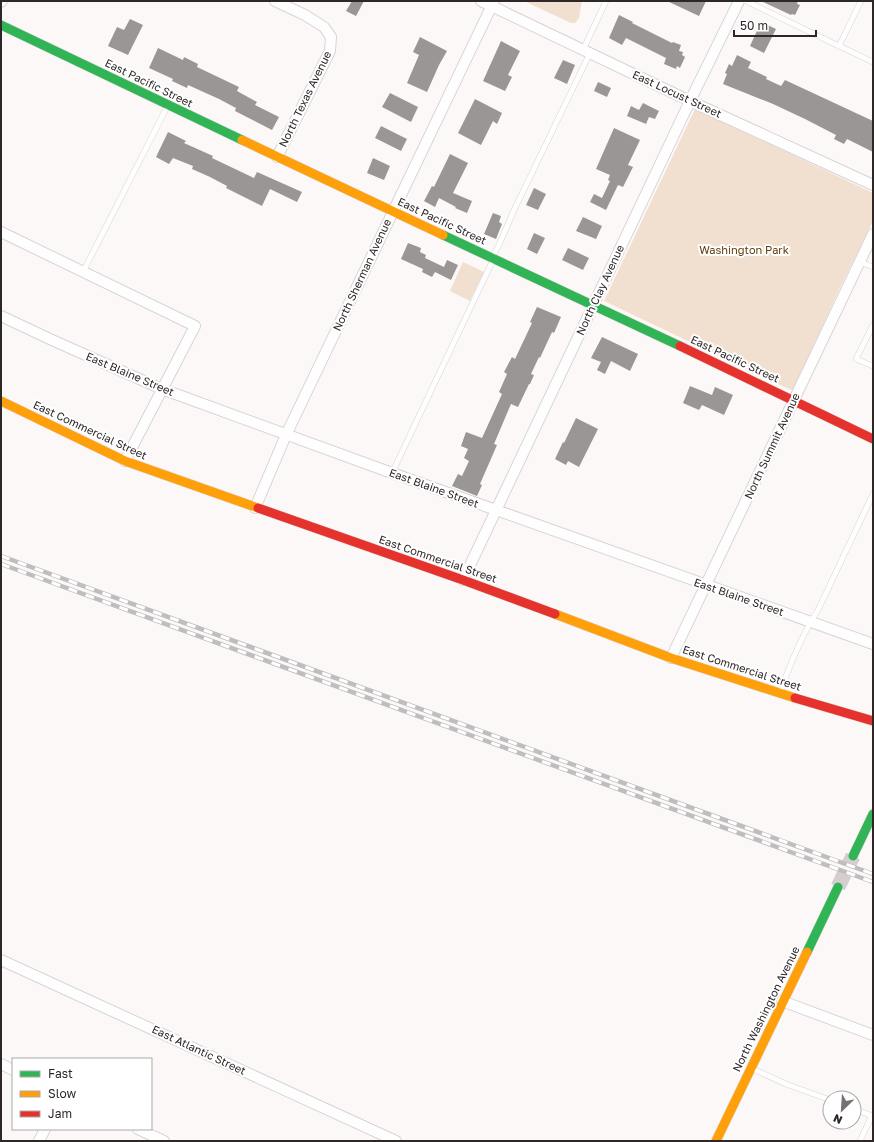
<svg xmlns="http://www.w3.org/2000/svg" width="874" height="1142" viewBox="0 0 874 1142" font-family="'Golos Text',sans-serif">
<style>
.green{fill:#f1dfcf}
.building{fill:#9a9695}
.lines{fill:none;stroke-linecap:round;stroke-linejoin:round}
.secondary-tunnel{stroke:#d4cece;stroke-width:15;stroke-dasharray:15 8;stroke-linecap:butt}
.lane-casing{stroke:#d9d4d4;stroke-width:6}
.street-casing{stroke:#d9d4d4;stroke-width:12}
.fast-casing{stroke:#d9d4d4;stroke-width:10}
.slow-casing{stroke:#d9d4d4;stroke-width:10}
.jam-casing{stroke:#d9d4d4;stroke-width:10}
.lane{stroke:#fffefe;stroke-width:5}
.street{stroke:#fffefe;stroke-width:10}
.fast{stroke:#30b455;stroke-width:9}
.slow{stroke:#ff9f0a;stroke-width:9}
.jam{stroke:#e5322d;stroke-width:9}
.rail-casing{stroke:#bfbebe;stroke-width:4.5}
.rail{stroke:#fff;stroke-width:3;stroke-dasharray:9;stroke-linecap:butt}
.labels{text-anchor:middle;stroke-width:4;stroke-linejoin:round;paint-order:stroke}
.street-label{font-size:11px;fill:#2e2728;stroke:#fff}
.park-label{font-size:11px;fill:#613d0a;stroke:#fff}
</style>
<rect width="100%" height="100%" fill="#fdf8f8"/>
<g class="green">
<path d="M524,1H582L579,18L575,23H571Z"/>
<path d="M695,109L873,193V221L839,290L793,391L604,301Z"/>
<path d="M463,262L484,272L470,301L450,291Z"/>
</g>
<g class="building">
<path d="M352,1H364L356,16L346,11Z"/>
<path d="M667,1H706L699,16Z"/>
<path d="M761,1H798L797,4L800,5L795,15L792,14L791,15Z"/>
<path d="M619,15L633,22L632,23L672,43L673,42L681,45L679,51L683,52L682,55L685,57L680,68L677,66L676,69L664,64L666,58L626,38L622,45L609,38Z"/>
<path d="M130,19L143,25L128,55L108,46L117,27L124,30Z"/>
<path d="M761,22L776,29L764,53L750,46Z"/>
<path d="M420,37L447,51L439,65L427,92L407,83L419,55L413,52Z"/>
<path d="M501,41L520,51L508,75L512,77L505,91L483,81Z"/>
<path d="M158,48L183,60L184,57L198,64L197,67L239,87L237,91L257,102L255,105L279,117L272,130L235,111L236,108L219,99L188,85L187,88L172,81L173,79L149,68Z"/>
<path d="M737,55L751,62L748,68L767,77L766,79L781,86L785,80L873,121V152L847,139L844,144L834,139L836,135L805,119L773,104L723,84L727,74L725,73L729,64L732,66Z"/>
<path d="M563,60L575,65L567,84L554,78Z"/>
<path d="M598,82L611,88L607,97L594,91Z"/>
<path d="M390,93L418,107L411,122L382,107Z"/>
<path d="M475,99L502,113L497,124L493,121L481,145L458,133Z"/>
<path d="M643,103L659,111L655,119L649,117L646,124L627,116L631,106L639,110Z"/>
<path d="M381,126L407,139L401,151L375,138Z"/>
<path d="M614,128L640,140L628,165L633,167L623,187L618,185L606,210L590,202L594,194L602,198L610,181L608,180L610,175L596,169Z"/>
<path d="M168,132L186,141L184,143L213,156L212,158L254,178L257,172L302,192L297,202L270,189L262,206L226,188L227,186L210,177L192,169L193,166L173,158L169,164L156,157Z"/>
<path d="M450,154L468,163L453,193L472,201L467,213L455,208L456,207L439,198L435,207L424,201L432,186L434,187Z"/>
<path d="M373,158L390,166L384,180L367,173Z"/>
<path d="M534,188L546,194L538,210L526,205Z"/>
<path d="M493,213L501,216L499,222L502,224L496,239L484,234Z"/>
<path d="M583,217L602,226L596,239L576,231Z"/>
<path d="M534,233L545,238L537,254L527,249Z"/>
<path d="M408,243L421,248L420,252L426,255L425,258L444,267L447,260L458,265L451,280L435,272L432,277L422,272L423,269L401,259Z"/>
<path d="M568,248L589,258L583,270L562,260Z"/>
<path d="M537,307L561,317L554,333L552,332L540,358L539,357L531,374L534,375L530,384H529L518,407L511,404L494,444L497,445L480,484L482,485L477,496L452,486L458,474L462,476L469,461L464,458L468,449L461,446L466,432L482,438L502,394L499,392L507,374L504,372L512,357L515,359L532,323L530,322Z"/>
<path d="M602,337L638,354L630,371L611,361L605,374L597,370L601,362L591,358Z"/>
<path d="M690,386L712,395L715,387L733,395L724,415L702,405L699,410L683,403Z"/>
<path d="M576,418L598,429L579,467L568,461L566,465L555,459L563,442L564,443Z"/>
</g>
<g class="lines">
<path class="secondary-tunnel" d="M838,887L853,856"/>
<g class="lane-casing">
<g id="lane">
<path d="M746,1L839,46L861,1"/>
<path d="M839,46L873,62"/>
<path d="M583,50L606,1"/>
<path d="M492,257L498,247L515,208L590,53"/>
<path d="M860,262L873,267"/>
<path d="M83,272L167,107"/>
<path d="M873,325L856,359L873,366"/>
<path d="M392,473L493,260"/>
<path d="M780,693C790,664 802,635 818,610L873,494"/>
<path d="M753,1069L786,1084L830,1100"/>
<path d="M854,1109L873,1116"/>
<path d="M860,1141L872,1115"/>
</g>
</g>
<g class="street-casing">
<g id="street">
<path d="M275,1L305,15L324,27L331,37L330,51L277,157"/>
<path d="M481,1L690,101L873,185"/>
<path d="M1,2L2,1"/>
<path d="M1,232L195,326L125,461"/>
<path d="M1,316L52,340L162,389L392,473L873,644"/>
<path d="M255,508L286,435L494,1"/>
<path d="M463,580L690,101L739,1"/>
<path d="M671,658L873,234"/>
<path d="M1,960L396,1141"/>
<path d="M782,1001L873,1035"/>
<path d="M1,1064L13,1070"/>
<path d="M138,1129L164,1141"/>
<path d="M39,1141L45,1129"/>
</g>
</g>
<g class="fast-casing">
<g id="fast">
<path d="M1,25L242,140"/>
<path d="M443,235L680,346"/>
<path d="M853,856L873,814"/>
<path d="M807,952L838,887"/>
</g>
</g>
<g class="slow-casing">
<g id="slow">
<path d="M242,140L443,235"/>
<path d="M1,401L125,461L258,508"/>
<path d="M555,614L671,658L795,698"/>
<path d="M716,1141L807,952"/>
</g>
</g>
<g class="jam-casing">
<g id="jam">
<path d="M680,346L873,439"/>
<path d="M258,508L463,580L555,614"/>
<path d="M795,698L873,721"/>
</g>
</g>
<use href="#lane" class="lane"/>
<use href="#street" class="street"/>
<use href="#fast" class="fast"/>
<use href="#slow" class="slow"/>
<use href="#jam" class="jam"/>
<g class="rail-casing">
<g id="rail">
<path d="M1,556L873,874"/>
<path d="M1,564L873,882"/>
</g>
</g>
<use href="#rail" class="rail"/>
</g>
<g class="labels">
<g class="street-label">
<text transform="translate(149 83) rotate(26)" y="4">East Pacific Street</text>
<text transform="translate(677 94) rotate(25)" y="4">East Locust Street</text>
<text transform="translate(305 99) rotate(-64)" y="4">North Texas Avenue</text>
<text transform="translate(442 221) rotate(25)" y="4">East Pacific Street</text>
<text transform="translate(362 275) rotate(-65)" y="4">North Sherman Avenue</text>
<text transform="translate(600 290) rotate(-65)" y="4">North Clay Avenue</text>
<text transform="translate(735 359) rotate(25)" y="4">East Pacific Street</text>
<text transform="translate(130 374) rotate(23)" y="4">East Blaine Street</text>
<text transform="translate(90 430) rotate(25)" y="4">East Commercial Street</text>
<text transform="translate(772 446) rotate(-65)" y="4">North Summit Avenue</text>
<text transform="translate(434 488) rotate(20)" y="4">East Blaine Street</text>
<text transform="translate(438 559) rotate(19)" y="4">East Commercial Street</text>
<text transform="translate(739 597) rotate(19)" y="4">East Blaine Street</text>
<text transform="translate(742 668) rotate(18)" y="4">East Commercial Street</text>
<text transform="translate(766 1009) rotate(-64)" y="4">North Washington Avenue</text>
<text transform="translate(199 1050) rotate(25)" y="4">East Atlantic Street</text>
</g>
<g class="park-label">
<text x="744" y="254">Washington Park</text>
</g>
</g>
<rect width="874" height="1142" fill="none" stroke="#2e2728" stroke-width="4"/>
<rect x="12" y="1058" width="140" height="72" fill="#ffffff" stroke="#aba9a9"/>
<rect x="20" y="1071" width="20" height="6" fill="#30b455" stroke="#aba9a9"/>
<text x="48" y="1078" font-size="12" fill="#2e2728">Fast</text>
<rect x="20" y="1091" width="20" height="6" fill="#ff9f0a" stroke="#aba9a9"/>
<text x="48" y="1098" font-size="12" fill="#2e2728">Slow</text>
<rect x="20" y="1111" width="20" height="6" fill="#e5322d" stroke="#aba9a9"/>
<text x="48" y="1118" font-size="12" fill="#2e2728">Jam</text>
<g transform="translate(842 1110) rotate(205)"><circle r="19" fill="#ffffff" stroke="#aba9a9"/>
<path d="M0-3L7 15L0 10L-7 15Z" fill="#767071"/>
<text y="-6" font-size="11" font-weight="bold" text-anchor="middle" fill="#2e2728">N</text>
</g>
<path d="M734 30v6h82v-6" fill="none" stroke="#2e2728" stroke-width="2"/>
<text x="740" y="30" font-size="12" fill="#2e2728" stroke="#ffffff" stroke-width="3" paint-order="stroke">50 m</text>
</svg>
